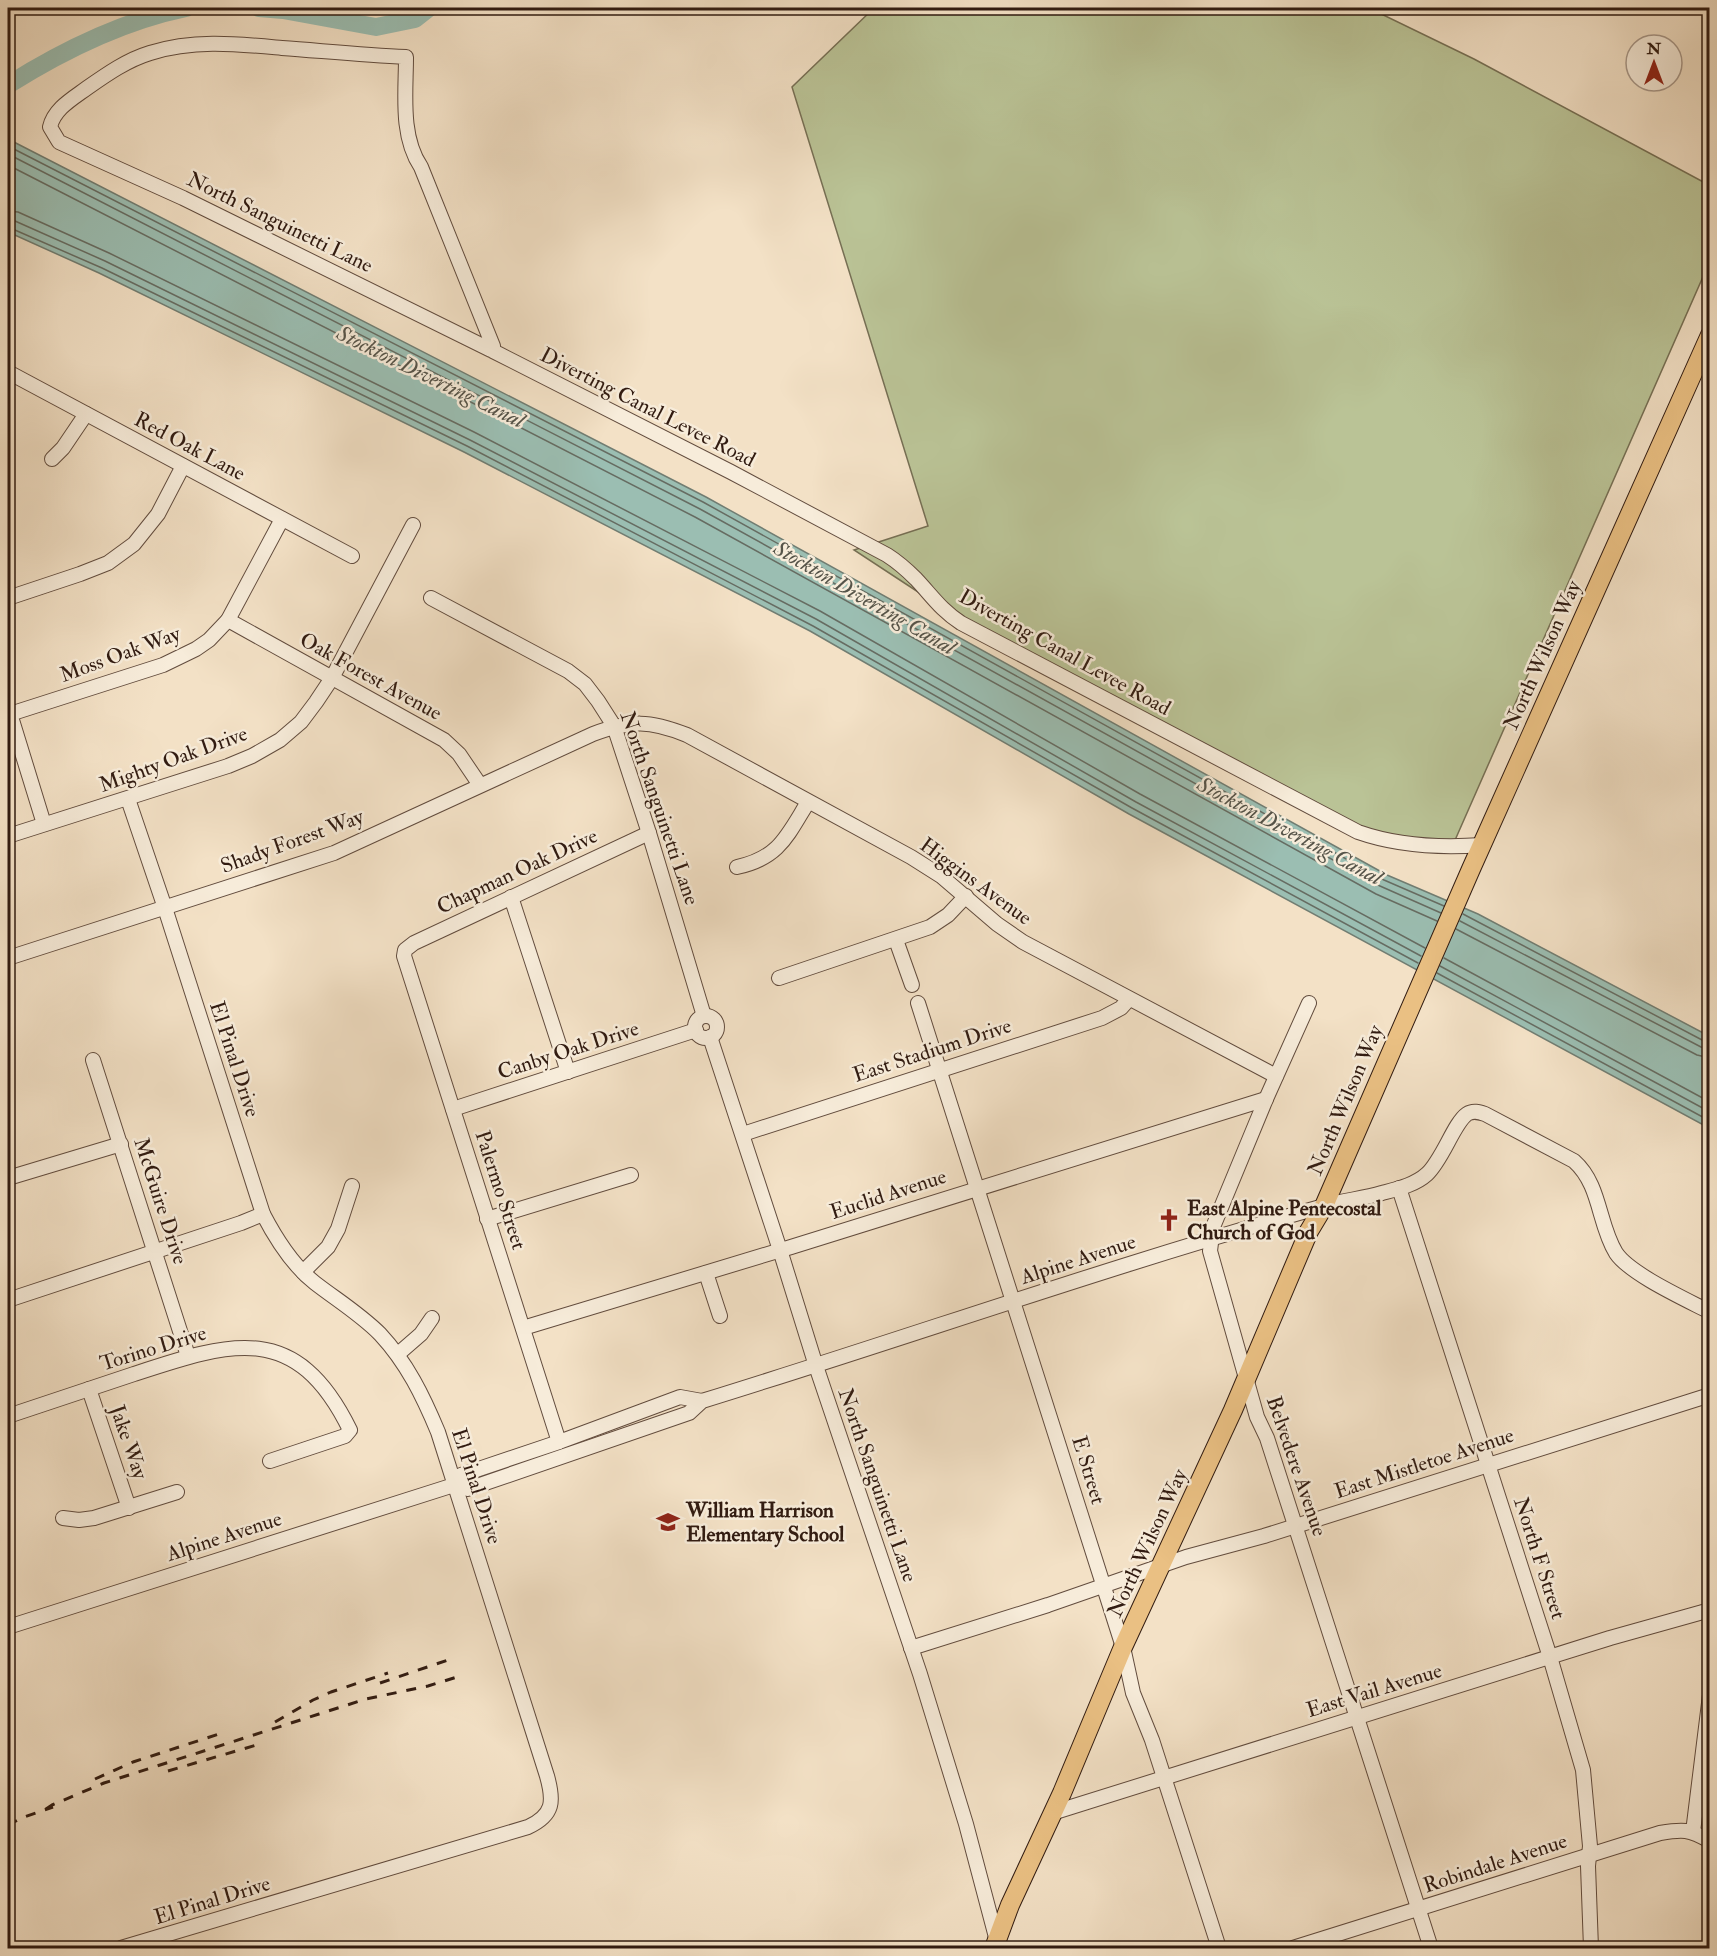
<svg xmlns="http://www.w3.org/2000/svg" width="1717" height="1956" viewBox="0 0 1717 1956" font-family="'IM FELL Double Pica',serif">
<style>
.green{fill:#bac396;stroke:#766f54;stroke-width:1.5}
.water{fill:#9bbeb2;stroke:#717d72;stroke-width:1.5}
.lines{fill:none;stroke-linecap:round;stroke-linejoin:round}
.shore{stroke:#666c62;stroke-width:1.5}
.river{stroke:#9bbeb2;stroke-width:18}
.minor-casing{stroke:#624c3e;stroke-width:16}
.major-casing{stroke:#311b11;stroke-width:20}
.minor{stroke:#f7ecda;stroke-width:14}
.major{stroke:#eac083;stroke-width:18}
.rail{stroke:#311b11;stroke-width:3;stroke-dasharray:10 10;stroke-linecap:butt}
.labels{text-anchor:middle;stroke-width:5;stroke-linejoin:round;paint-order:stroke}
.street-label{font-size:21px;fill:#311b11;stroke:#f7ecda}
.poi-label{font-size:21px;font-weight:bold;fill:#311b11;stroke:#f7ecda;text-anchor:start}
.water-label{font-size:22px;font-style:italic;fill:#565449;stroke:#f7ecda}
</style>
<rect width="100%" height="100%" fill="#f3e1c6"/>
<filter id="stains"><feTurbulence type="fractalNoise" baseFrequency=".00333" numOctaves="4"/><feColorMatrix values="0 0 0 0 .2 0 0 0 0 .09 0 0 0 0 .02 0 0 0 .5 -.17"/></filter>
<radialGradient id="worn" r=".72"><stop offset=".6" stop-color="#630" stop-opacity="0"/><stop offset="1" stop-color="#630" stop-opacity=".3"/></radialGradient>
<path class="green" d="M874,8H1369L1474,59L1709,185V263L1452,847L1364,840L941,607L854,550L928,526L792,87Z"/>
<path class="water" d="M8,139L706,497L1387,875L1478,914L1709,1036V1128L1129,814L810,631L464,452L99,273L8,232Z"/>
<g class="lines">
<g class="shore">
<path d="M8,146L703,502L1384,880L1444,906"/>
<path d="M8,154L700,509L1380,886L1441,913"/>
<path d="M8,165L695,517L1376,894L1437,921"/>
<path d="M8,211L18,212L109,253L474,432L820,611L1140,794L1425,948"/>
<path d="M8,220L15,221L105,261L470,440L816,619L1136,802L1421,956"/>
<path d="M8,227L102,268L467,446L813,626L1132,808L1418,963"/>
<path d="M1463,914L1704,1041H1710"/>
<path d="M1460,921L1701,1047L1710,1049"/>
<path d="M1456,929L1697,1055L1710,1058"/>
<path d="M1444,958L1710,1102"/>
<path d="M1440,966L1710,1112"/>
<path d="M1437,973L1710,1121"/>
</g>
<g class="river">
<path d="M259,8L283,10L376,27L415,19L429,8"/>
<path d="M8,85C62,51 123,21 186,8"/>
</g>
<g class="minor-casing">
<g id="minor">
<path d="M493,349L491,350L183,198L59,142L50,127C54,109 72,99 87,88C107,74 127,60 150,53C194,39 238,44 282,48C323,51 364,55 406,57C406,92 400,136 421,167L493,346V351L731,472L887,555C898,562 907,570 916,579C932,596 941,610 961,623L1358,832C1398,846 1441,848 1482,845"/>
<path d="M8,372L352,556"/>
<path d="M52,459L63,448L86,414"/>
<path d="M8,598L80,574L108,563L134,544L158,514L183,466"/>
<path d="M431,598L568,671L585,684L598,701L614,726L649,833L704,1016"/>
<path d="M228,620L444,740L459,754L480,785"/>
<path d="M8,707L44,824"/>
<path d="M10,714L163,665L196,649L209,640L228,620L282,519"/>
<path d="M8,836L228,766L252,756L280,740L301,722L316,702L332,678L413,525"/>
<path d="M737,867C779,858 787,836 808,802"/>
<path d="M511,897L568,1072"/>
<path d="M896,940L912,985"/>
<path d="M8,958L334,853L593,734C632,720 649,720 687,735L911,857L941,876L997,924L1023,942L1276,1076"/>
<path d="M779,978L930,927L948,915L966,896"/>
<path d="M918,1003L1123,1647L1133,1693L1152,1740L1219,1948"/>
<path d="M1309,1003L1266,1099L1213,1227L1210,1251L1257,1417L1267,1438L1431,1948"/>
<circle cx="706" cy="1027" r="11"/>
<path d="M710,1037L780,1250L816,1366L920,1674L966,1824L997,1941"/>
<path d="M93,1060L188,1356"/>
<path d="M453,1109L696,1030"/>
<path d="M743,1134L1102,1018L1121,1008L1129,999"/>
<path d="M8,1178L121,1144"/>
<path d="M1399,1188L1550,1657L1583,1770L1590,1846L1588,1866L1591,1948"/>
<path d="M487,1219L631,1175"/>
<path d="M303,1272L328,1247L338,1229L352,1186"/>
<path d="M706,1273L720,1316"/>
<path d="M8,1300L241,1223L263,1214"/>
<path d="M523,1328L791,1247L1266,1099"/>
<path d="M398,1354L421,1334L432,1318"/>
<path d="M89,1389L129,1508"/>
<path d="M8,1416C50,1402 92,1388 134,1374C231,1342 296,1320 350,1430L345,1436L270,1461"/>
<path d="M559,1442L404,956L405,950L414,943L649,833"/>
<path d="M454,1485L461,1475L559,1442L680,1397L702,1401"/>
<path d="M63,1518L79,1520L94,1518L177,1492"/>
<path d="M8,1627L454,1485L468,1489L689,1413L702,1401C910,1337 1115,1264 1324,1206C1343,1200 1363,1199 1382,1193C1397,1189 1415,1185 1427,1174C1443,1159 1454,1123 1467,1114C1473,1110 1479,1112 1485,1114L1574,1161C1601,1185 1598,1224 1616,1253C1630,1274 1685,1299 1710,1312"/>
<path d="M911,1648L1048,1605L1186,1557L1264,1536L1710,1395"/>
<path d="M1052,1813L1610,1638L1710,1610"/>
<path d="M1693,1832L1710,1695"/>
<path d="M121,1948L528,1827C554,1815 554,1801 547,1776L438,1432C423,1396 407,1363 380,1334C360,1314 337,1300 315,1283C292,1265 276,1239 263,1214L165,908L128,799"/>
<path d="M1293,1948L1660,1833C1683,1829 1689,1829 1710,1841"/>
</g>
</g>
<g class="major-casing">
<path id="major" d="M994,1948L1010,1905L1062,1793L1123,1647L1233,1410L1309,1231L1324,1206L1471,869L1710,335"/>
</g>
<use href="#minor" class="minor"/>
<use href="#major" class="major"/>
<g class="rail">
<path d="M380,1683L451,1659"/>
<path d="M275,1722L313,1700L331,1692L388,1673"/>
<path d="M168,1771L260,1744"/>
<path d="M95,1779L133,1762L219,1734"/>
<path d="M46,1809L52,1805L104,1783L319,1714L366,1699L428,1686L457,1677"/>
<path d="M8,1825L24,1817L53,1807"/>
</g>
</g>
<defs>
<g id="church-bare" transform="scale(1.8)"><path d="M-1.2-6h2.4v3.5h3.3v2.4h-3.3V6h-2.4V-.1h-3.3v-2.4h3.3Z" fill="#8f2418" stroke="#f7ecda" stroke-width="2.5" paint-order="stroke"/></g>
<g id="school-bare" transform="scale(1.8)"><path d="M0-5L7-2L0 1L-7-2ZM-4 1L0 2.5L4 1V4Q0 6-4 4Z" fill="#8f2418" stroke="#f7ecda" stroke-width="2.5" paint-order="stroke"/></g>
</defs>
<g fill-rule="evenodd">
<use href="#church-bare" x="1169" y="1220"/>
<use href="#school-bare" x="668" y="1522"/>
</g>
<g class="labels">
<g class="street-label">
<text transform="translate(280 222) rotate(26)" y="7">North Sanguinetti Lane</text>
<text transform="translate(648 407) rotate(27)" y="7">Diverting Canal Levee Road</text>
<text transform="translate(190 446) rotate(28)" y="7">Red Oak Lane</text>
<text transform="translate(1065 652) rotate(29)" y="7">Diverting Canal Levee Road</text>
<text transform="translate(120 654) rotate(-20)" y="7">Moss Oak Way</text>
<text transform="translate(1542 655) rotate(-66)" y="7">North Wilson Way</text>
<text transform="translate(371 676) rotate(29)" y="7">Oak Forest Avenue</text>
<text transform="translate(173 759) rotate(-20)" y="7">Mighty Oak Drive</text>
<text transform="translate(660 808) rotate(71)" y="7">North Sanguinetti Lane</text>
<text transform="translate(292 841) rotate(-20)" y="7">Shady Forest Way</text>
<text transform="translate(517 871) rotate(-25)" y="7">Chapman Oak Drive</text>
<text transform="translate(976 881) rotate(36)" y="7">Higgins Avenue</text>
<text transform="translate(568 1050) rotate(-18)" y="7">Canby Oak Drive</text>
<text transform="translate(932 1050) rotate(-18)" y="7">East Stadium Drive</text>
<text transform="translate(235 1059) rotate(72)" y="7">El Pinal Drive</text>
<text transform="translate(1345 1100) rotate(-67)" y="7">North Wilson Way</text>
<text transform="translate(501 1190) rotate(72)" y="7">Palermo Street</text>
<text transform="translate(888 1194) rotate(-18)" y="7">Euclid Avenue</text>
<text transform="translate(161 1201) rotate(72)" y="7">McGuire Drive</text>
<text transform="translate(1078 1259) rotate(-18)" y="7">Alpine Avenue</text>
<text transform="translate(153 1348) rotate(-17)" y="7">Torino Drive</text>
<text transform="translate(129 1442) rotate(71)" y="7">Jake Way</text>
<text transform="translate(1424 1463) rotate(-18)" y="7">East Mistletoe Avenue</text>
<text transform="translate(1297 1466) rotate(71)" y="7">Belvedere Avenue</text>
<text transform="translate(1089 1470) rotate(73)" y="7">E Street</text>
<text transform="translate(878 1485) rotate(71)" y="7">North Sanguinetti Lane</text>
<text transform="translate(477 1486) rotate(72)" y="7">El Pinal Drive</text>
<text transform="translate(224 1536) rotate(-18)" y="7">Alpine Avenue</text>
<text transform="translate(1147 1543) rotate(-65)" y="7">North Wilson Way</text>
<text transform="translate(1540 1558) rotate(72)" y="7">North F Street</text>
<text transform="translate(1374 1690) rotate(-17)" y="7">East Vail Avenue</text>
<text transform="translate(1495 1863) rotate(-18)" y="7">Robindale Avenue</text>
<text transform="translate(212 1900) rotate(-17)" y="7">El Pinal Drive</text>
</g>
<g class="poi-label">
<text x="1187" y="1215">East Alpine Pentecostal<tspan x="1187" dy="24">Church of God</tspan></text>
<text x="686" y="1517">William Harrison<tspan x="686" dy="24">Elementary School</tspan></text>
</g>
<g class="water-label">
<text transform="translate(431 376) rotate(26)" y="8">Stockton Diverting Canal</text>
<text transform="translate(865 597) rotate(30)" y="8">Stockton Diverting Canal</text>
<text transform="translate(1290 830) rotate(28)" y="8">Stockton Diverting Canal</text>
</g>
</g>
<rect width="1717" height="1956" fill="none" stroke="#f3e1c6" stroke-width="30"/>
<rect x="9" y="9" width="1699" height="1938" fill="none" stroke="#311b11" stroke-width="3"/>
<rect x="15" y="15" width="1687" height="1926" fill="none" stroke="#311b11" stroke-width="1.5"/>
<g transform="translate(1654 63)"><circle r="28" fill="#f7ecda" stroke="#a8988a" stroke-width="1.5"/>
<path d="M0-4.5L10 22L0 15L-10 22Z" fill="#8f2418"/>
<text y="-9" font-size="16" font-weight="bold" text-anchor="middle" fill="#311b11">N</text>
</g>
<rect width="100%" height="100%" filter="url(#stains)"/>
<rect width="100%" height="100%" fill="url(#worn)"/>
</svg>
